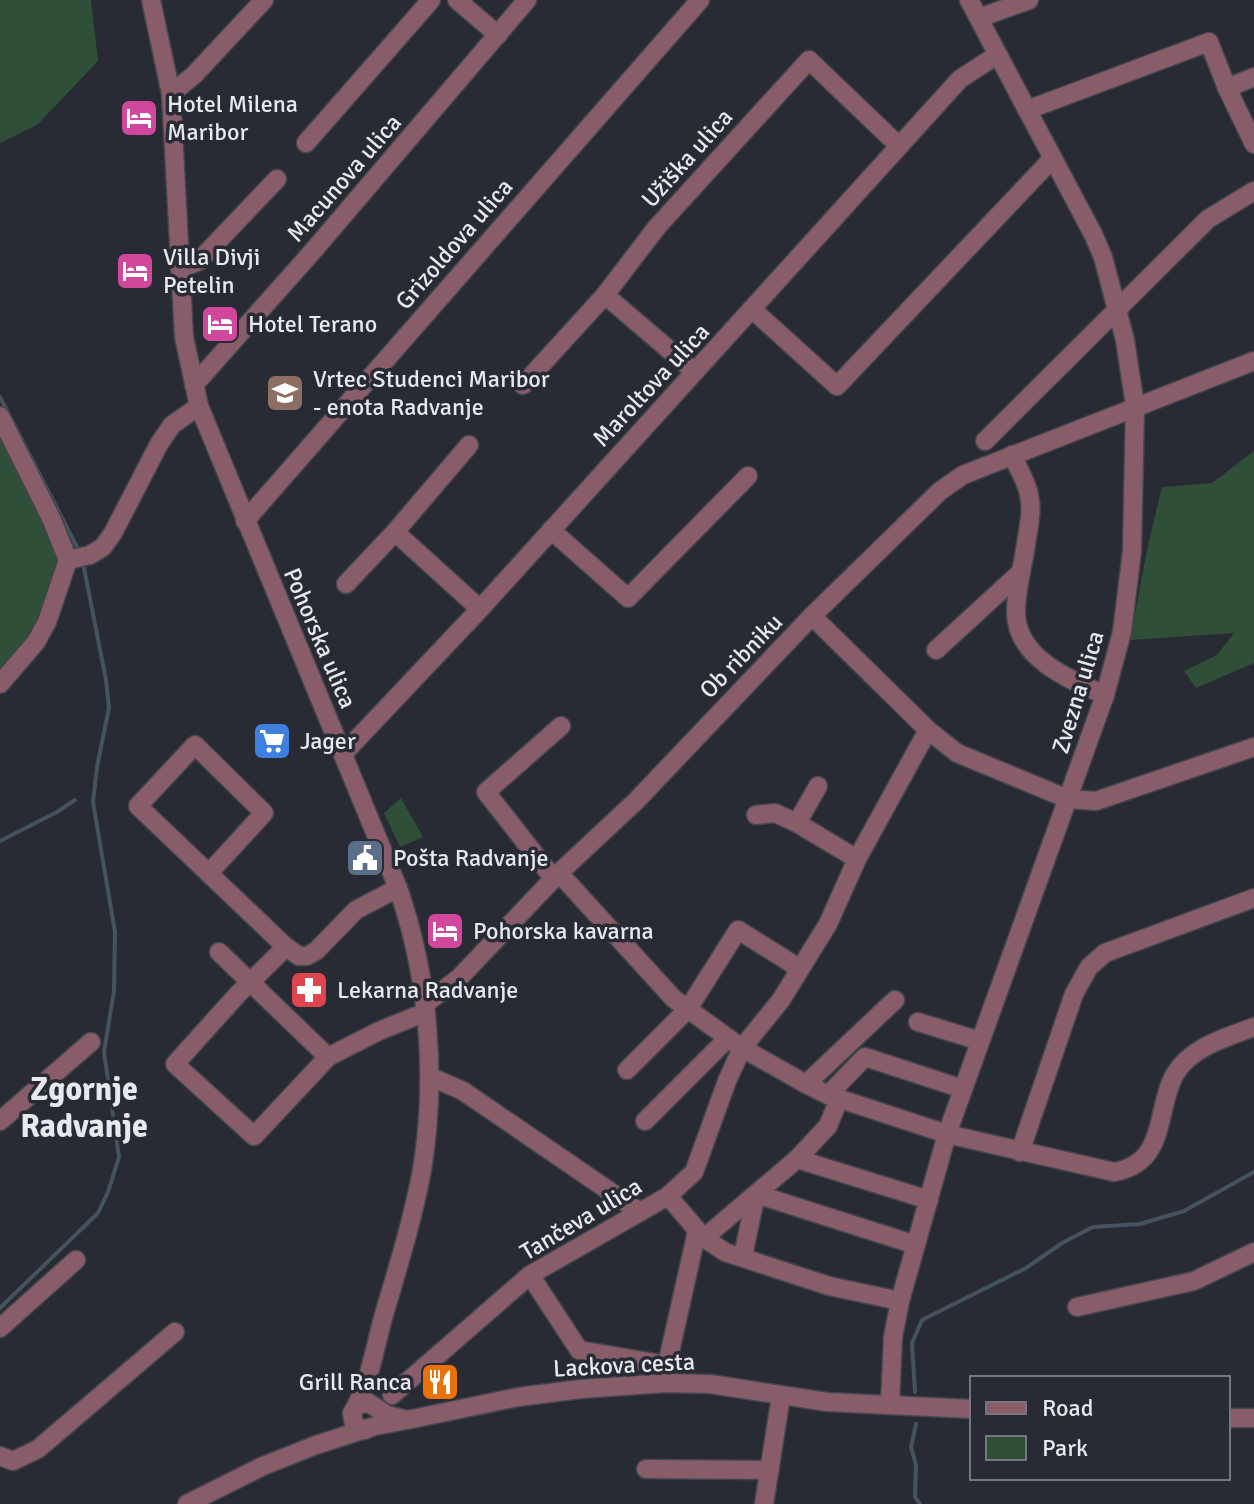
<svg xmlns="http://www.w3.org/2000/svg" width="1254" height="1504" viewBox="0 0 1254 1504" font-family="Signika,sans-serif">
<style>
.green{fill:#2f4f39}
.lines{fill:none;stroke-linecap:round;stroke-linejoin:round}
.stream{stroke:#45535f;stroke-width:4}
.minor-casing{stroke:#43464d;stroke-width:21}
.minor{stroke:#885c68;stroke-width:18}
.labels{text-anchor:middle;stroke-width:7;stroke-linejoin:round;paint-order:stroke}
.poi-label{font-size:24px;fill:#e7e9ee;stroke:#282b33;text-anchor:start}
.street-label{font-size:24px;fill:#e7e9ee;stroke:#282b33}
.district-label{font-size:32px;font-weight:bold;fill:#e7e9ee;stroke:#282b33}
</style>
<rect width="100%" height="100%" fill="#282b33"/>
<g class="green">
<path d="M0,0H91L98,61L38,124L0,143Z"/>
<path d="M0,433L68,560L47,622L0,681Z"/>
<path d="M1254,451V663L1196,688L1184,671L1217,655L1234,633L1130,640L1148,545L1162,487L1212,483Z"/>
<path d="M401,798L423,837L400,847L384,813Z"/>
</g>
<g class="lines">
<g class="stream">
<path d="M0,397L79,551"/>
<path d="M0,841L57,812L75,800"/>
<path d="M0,1308L98,1213L108,1192L119,1157L104,1052L114,991L115,932L93,802L97,767L109,708L106,680L83,563"/>
<path d="M915,1392L912,1343L922,1320L1026,1268L1062,1243L1093,1227L1140,1224L1184,1211L1254,1172"/>
<path d="M916,1424L911,1447L916,1465L915,1497L920,1504"/>
</g>
<g class="minor-casing">
<g id="minor">
<path d="M151,0L171,94L184,337L199,406L398,888C429,977 437,1078 422,1170C413,1218 399,1264 385,1311C375,1345 370,1384 352,1413L354,1425L365,1430"/>
<path d="M457,0L498,35"/>
<path d="M979,18L1029,0"/>
<path d="M1227,88L1254,77"/>
<path d="M171,94L194,75L264,0"/>
<path d="M1027,110L1209,42L1227,88L1254,144"/>
<path d="M306,143L431,0"/>
<path d="M180,269L199,261L277,179"/>
<path d="M605,295L695,372"/>
<path d="M753,310L837,386L1053,158"/>
<path d="M194,385L313,251L527,0"/>
<path d="M523,385L605,295L657,227L809,60L898,145"/>
<path d="M0,416L51,518L68,560L90,555L103,547L113,533L159,444L172,425L199,406"/>
<path d="M985,441L1208,219L1254,191"/>
<path d="M1012,455C1018,468 1027,482 1029,495C1033,511 1028,529 1026,544C1023,566 1016,589 1016,612C1016,658 1070,680 1105,695"/>
<path d="M245,521L700,0"/>
<path d="M551,530L628,598L748,476"/>
<path d="M395,532L480,609"/>
<path d="M346,584L395,532L469,445"/>
<path d="M812,616L928,730L957,753L1068,799L1096,801L1254,747"/>
<path d="M936,650L1021,572"/>
<path d="M0,684L36,642L47,622L68,560"/>
<path d="M343,754L480,609L960,79L997,55"/>
<path d="M756,815L775,813L797,823L857,859"/>
<path d="M797,823L818,786"/>
<path d="M209,873L264,813L195,745L138,806L286,947L299,956H307L316,951L356,910L398,888"/>
<path d="M559,873L674,999L742,1048L806,1084L828,1095L947,1134L1114,1172C1168,1163 1155,1109 1175,1074C1191,1047 1227,1037 1254,1027"/>
<path d="M554,879L486,792L561,726"/>
<path d="M286,947L238,994L175,1064L254,1136L328,1057L379,1031L426,1012"/>
<path d="M219,952L328,1057"/>
<path d="M425,1004L459,978L559,873L636,801L812,616L940,491L963,475L1254,361"/>
<path d="M918,1022L980,1041"/>
<path d="M627,1070L688,1009L738,930L799,968"/>
<path d="M429,1080H438L463,1091L640,1212"/>
<path d="M806,1084L895,1000"/>
<path d="M828,1095L865,1057L963,1089"/>
<path d="M0,1121L91,1042"/>
<path d="M645,1121L728,1038"/>
<path d="M1020,1152L1074,994L1089,967L1105,953L1254,898"/>
<path d="M797,1159L929,1200"/>
<path d="M668,1196L704,1238L725,1252L829,1286L900,1301"/>
<path d="M704,1238L797,1159L828,1126L839,1099"/>
<path d="M743,1256L756,1194L916,1245"/>
<path d="M530,1275L579,1350L667,1365L697,1231"/>
<path d="M1077,1307L1194,1281L1254,1252"/>
<path d="M0,1328L76,1260"/>
<path d="M392,1395L530,1275L668,1196L694,1172L727,1081L742,1048L781,1000L828,924L857,859L928,730"/>
<path d="M359,1404L369,1403L387,1415L407,1420L518,1397L581,1389L666,1383L710,1384L827,1402L972,1409"/>
<path d="M890,1405L893,1337L900,1301L947,1134L1105,695L1122,632L1132,551L1135,406L1125,340L1103,257L1093,234L969,0"/>
<path d="M1228,1418H1254"/>
<path d="M0,1456L13,1461L38,1449L175,1332"/>
<path d="M646,1469L770,1470"/>
<path d="M187,1504L263,1466L316,1445L375,1426L402,1421"/>
<path d="M764,1504L781,1396"/>
</g>
</g>
<use href="#minor" class="minor"/>
</g>
<defs>
<g id="hotel-square" transform="scale(2)"><rect x="-9" y="-9" width="18" height="18" rx="4" fill="#d1479c" stroke="#282b33"/><path d="M-6-4.5h1.5V1H6V5H4.5V3h-9V5H-6ZM-4 0a1.8 1.8 0 1 1 3.6 0ZM.5 0V-2.5h3Q6-2.5 6 0Z" fill="#fff"/></g>
<g id="school-square" transform="scale(2)"><rect x="-9" y="-9" width="18" height="18" rx="4" fill="#8d6e63" stroke="#282b33"/><path d="M0-5L7-2L0 1L-7-2ZM-4 1L0 2.5L4 1V4Q0 6-4 4Z" fill="#fff"/></g>
<g id="supermarket-square" transform="scale(2)"><rect x="-9" y="-9" width="18" height="18" rx="4" fill="#3f7fe0" stroke="#282b33"/><path d="M-6-5.5h2.5l.6 2H6L4.5 2H-2.5L-4.4-4H-6ZM-1.5 3.2a1.3 1.3 0 1 0 .1 0ZM3 3.2a1.3 1.3 0 1 0 .1 0Z" fill="#fff"/></g>
<g id="civic-square" transform="scale(2)"><rect x="-9" y="-9" width="18" height="18" rx="4" fill="#5c6f8a" stroke="#282b33"/><path d="M-.6-6.5H3V-4.5H.6V-3L4-1V1h2V6H-6V1h2V-1L-.6-3ZM-1.2 2.5V6h2.4V2.5Z" fill="#fff"/></g>
<g id="pharmacy-square" transform="scale(2)"><rect x="-9" y="-9" width="18" height="18" rx="4" fill="#e0444e" stroke="#282b33"/><path d="M-2-6h4v4h4v4h-4v4h-4v-4h-4v-4h4Z" fill="#fff"/></g>
<g id="restaurant-square" transform="scale(2)"><rect x="-9" y="-9" width="18" height="18" rx="4" fill="#e8710a" stroke="#282b33"/><path d="M-5-6h1v4h1v-4h1v4h1v-4h1v5L-1.5 .5V6h-2V.5L-5-1ZM5-6V6H3V1.5H1.5Q1.5-4 5-6Z" fill="#fff"/></g>
</defs>
<g fill-rule="evenodd">
<use href="#hotel-square" x="139" y="118"/>
<use href="#hotel-square" x="135" y="271"/>
<use href="#hotel-square" x="220" y="324"/>
<use href="#school-square" x="285" y="393"/>
<use href="#supermarket-square" x="272" y="741"/>
<use href="#civic-square" x="365" y="858"/>
<use href="#hotel-square" x="445" y="931"/>
<use href="#pharmacy-square" x="309" y="990"/>
<use href="#restaurant-square" x="440" y="1382"/>
</g>
<g class="labels">
<g class="poi-label">
<text x="167" y="112">Hotel Milena<tspan x="167" dy="28">Maribor</tspan></text>
<text x="163" y="265">Villa Divji<tspan x="163" dy="28">Petelin</tspan></text>
<text x="248" y="332">Hotel Terano</text>
<text x="313" y="387">Vrtec Studenci Maribor<tspan x="313" dy="28">- enota Radvanje</tspan></text>
<text x="300" y="749">Jager</text>
<text x="393" y="866">Pošta Radvanje</text>
<text x="473" y="939">Pohorska kavarna</text>
<text x="337" y="998">Lekarna Radvanje</text>
<text x="412" y="1390" text-anchor="end">Grill Ranca</text>
</g>
<g class="street-label">
<text transform="translate(687 158) rotate(-48)" y="8">Užiška ulica</text>
<text transform="translate(344 178) rotate(-49)" y="8">Macunova ulica</text>
<text transform="translate(454 244) rotate(-49)" y="8">Grizoldova ulica</text>
<text transform="translate(651 385) rotate(-47)" y="8">Maroltova ulica</text>
<text transform="translate(320 638) rotate(67)" y="8">Pohorska ulica</text>
<text transform="translate(741 656) rotate(-46)" y="8">Ob ribniku</text>
<text transform="translate(1078 692) rotate(-73)" y="8">Zvezna ulica</text>
<text transform="translate(581 1219) rotate(-31)" y="8">Tančeva ulica</text>
<text transform="translate(624 1365) rotate(-3)" y="8">Lackova cesta</text>
</g>
<g class="district-label">
<text x="84" y="1100">Zgornje<tspan x="84" dy="37">Radvanje</tspan></text>
</g>
</g>
<rect x="970" y="1376" width="260" height="104" fill="#282b33" stroke="#74777e" stroke-width="2"/>
<rect x="986" y="1402" width="40" height="12" fill="#885c68" stroke="#74777e" stroke-width="2"/>
<text x="1042" y="1416" font-size="24" fill="#e7e9ee">Road</text>
<rect x="986" y="1436" width="40" height="24" fill="#2f4f39" stroke="#74777e" stroke-width="2"/>
<text x="1042" y="1456" font-size="24" fill="#e7e9ee">Park</text>
</svg>
